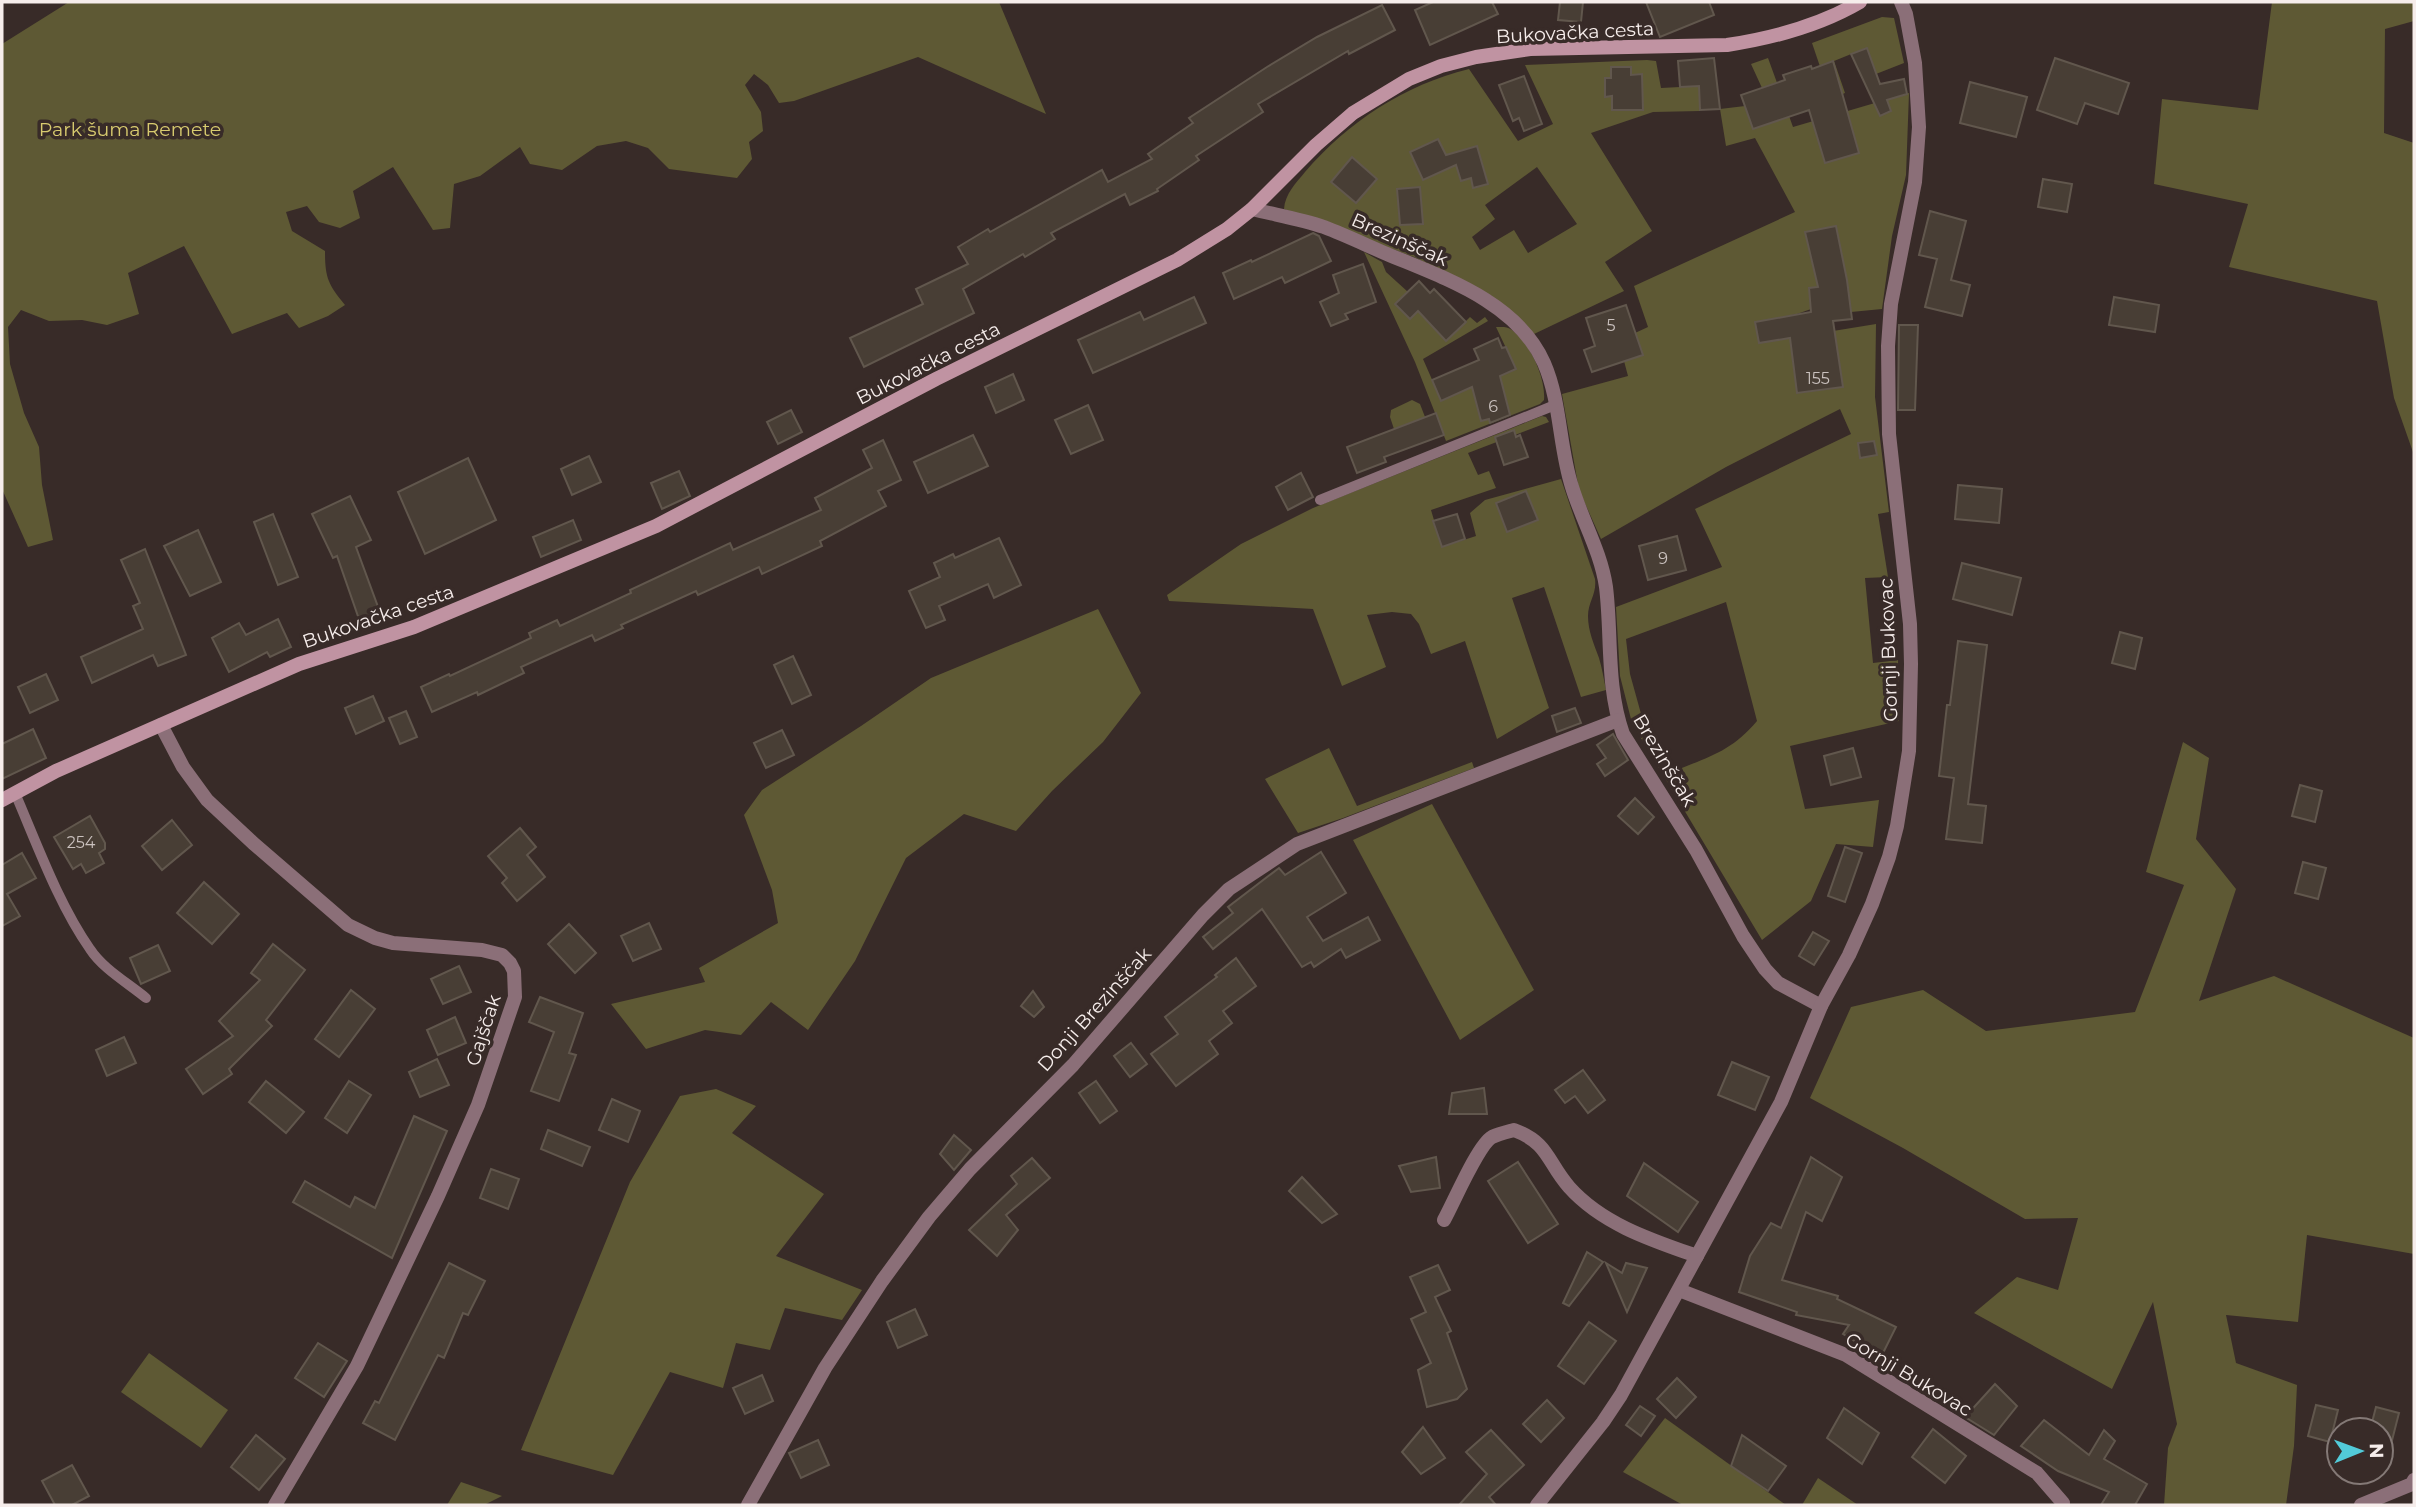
<svg xmlns="http://www.w3.org/2000/svg" width="2416" height="1507" viewBox="0 0 2416 1507" font-family="Montserrat,sans-serif">
<style>
.green{fill:#5e5934;fill-rule:evenodd}
.building{fill:#483e35;stroke:#61574d;stroke-width:2}
.lines{fill:none;stroke-linecap:round;stroke-linejoin:round}
.service{stroke:#8b6f78;stroke-width:10}
.minor{stroke:#8b6f78;stroke-width:14}
.tertiary{stroke:#8b6f78;stroke-width:14}
.secondary{stroke:#c093a2;stroke-width:14}
.labels{text-anchor:middle;stroke-width:7;stroke-linejoin:round;paint-order:stroke}
.number-label{font-size:16px;fill:#cac1be}
.street-label{font-size:19px;fill:#f6edeb;stroke:#382b28}
.park-label{font-size:19px;fill:#d8cb6f;stroke:#382b28}
</style>
<rect width="100%" height="100%" fill="#382b28"/>
<g class="green">
<path d="M69,2H999L1046,114L918,57L794,101L779,103L768,85L754,74L745,85L761,112L763,131L749,142L752,159L737,178L669,169L648,148L626,141L597,146L562,170L530,164L520,147L480,176L454,184L450,228L433,230L393,167L353,191L360,218L340,228L319,222L307,206L286,212L292,231L325,251C325,278 328,284 345,305L328,316L299,328L287,313L232,334L184,246L128,273L139,314L107,325L82,320L49,321L21,310L8,327L10,364L24,413L39,447L42,485L53,540L28,547L2,489V44Z"/>
<path d="M2272,2H2414V21L2385,29L2384,133L2414,143V455L2394,398L2377,301L2229,267L2248,204L2154,184L2162,99L2258,110Z"/>
<path d="M1882,17L1894,18L1904,63L1876,74L1866,48L1834,61L1845,93L1831,99L1812,43Z"/>
<path d="M1768,58L1793,127L1909,93L1906,175L1892,236L1882,309L1851,312L1847,283L1809,288L1811,309L1797,314L1755,323L1759,343L1876,324L1875,397L1889,512L1878,514L1888,577L1865,578L1873,663L1898,660L1899,721L1790,746L1805,809L1879,800L1873,847L1836,844L1811,901L1762,940L1632,723L1620,676L1616,607L1722,567L1695,509L1851,434L1840,409L1726,467L1601,539L1579,490L1562,394L1628,376L1624,361L1635,333L1648,327L1634,286L1795,212L1755,138L1726,146L1720,109L1745,106L1753,129L1779,120L1767,86L1762,88L1751,64ZM1726,602L1757,721C1731,752 1708,757 1672,772L1643,721L1630,674L1626,639Z"/>
<path d="M1647,60L1656,61L1661,88L1699,86L1700,111L1653,112L1591,133L1652,231L1605,262L1624,291L1534,334L1492,296L1414,257L1284,209C1285,194 1296,183 1305,172C1348,122 1404,85 1469,69L1518,141L1553,124L1525,65ZM1537,167L1577,224L1528,253L1514,230L1480,250L1472,237L1495,219L1485,205Z"/>
<path d="M1364,252L1382,262L1386,272L1408,292L1396,304L1418,311L1447,340L1470,317L1477,323L1485,317L1488,321L1423,359L1441,400L1466,390L1458,369L1484,383L1516,369L1496,327C1501,327 1507,326 1512,330C1530,343 1546,378 1544,400L1540,404L1446,441L1415,362Z"/>
<path d="M1412,400L1420,404L1425,417L1394,429L1390,417L1391,410Z"/>
<path d="M1542,416L1546,417L1549,422L1468,453L1478,475L1489,471L1496,488L1431,510L1442,547L1476,536L1470,513L1485,500L1561,479L1595,579C1597,594 1588,602 1588,616C1588,631 1594,644 1599,658C1602,668 1604,680 1606,690L1581,697L1544,587L1512,598L1549,708L1497,739L1465,641L1431,654L1419,624L1411,614L1392,612L1367,615L1386,667L1342,686L1313,609L1169,601L1167,595L1241,544L1313,508Z"/>
<path d="M1098,609L1141,693L1103,742L1052,791L1016,831L964,814L906,858L855,961L808,1030L771,1002L741,1035L705,1030L646,1049L611,1004L705,982L699,968L778,923L772,890L744,815L762,790L861,726L931,678Z"/>
<path d="M2183,742L2209,758L2196,839L2236,889L2199,1001L2274,976L2414,1038V1254L2307,1235L2298,1322L2226,1315L2236,1363L2297,1385L2294,1446L2286,1505H2164L2168,1448L2177,1424L2153,1302L2112,1389L1974,1313L2017,1277L2058,1290L2078,1218L2025,1219L1903,1148L1810,1098L1851,1007L1923,990L1986,1031L2135,1012L2184,885L2146,872Z"/>
<path d="M1329,748L1357,806L1472,762L1474,768L1343,818L1298,833L1265,779Z"/>
<path d="M1432,804L1534,990L1460,1040L1353,840Z"/>
<path d="M716,1089L756,1106L732,1133L824,1194L776,1256L862,1290L842,1320L785,1308L770,1350L736,1343L723,1388L670,1372L613,1475L521,1450L630,1182L680,1096Z"/>
<path d="M149,1353L228,1410L201,1448L121,1392Z"/>
<path d="M1665,1418L1786,1505H1683L1623,1472Z"/>
<path d="M1818,1478L1858,1505H1802Z"/>
<path d="M461,1482L502,1496L484,1505H447Z"/>
</g>
<g class="building">
<path d="M1433,2H1492L1498,14L1430,45L1415,10Z"/>
<path d="M1560,2H1583L1581,22L1558,20Z"/>
<path d="M1646,2H1709L1714,15L1660,37Z"/>
<path d="M1382,5L1395,30L1349,54L1348,51L1258,104L1263,112L1196,156L1199,160L1157,189L1158,191L1130,205L1125,194L1051,233L1055,239L1025,257L1023,254L963,289L974,313L864,367L850,338L923,304L916,289L968,264L958,247L988,229L990,232L1102,170L1108,182L1152,159L1148,154L1193,123L1189,118L1267,67L1317,37Z"/>
<path d="M1867,48L1880,84L1904,79L1907,94L1887,100L1891,111L1880,116L1851,54Z"/>
<path d="M1714,58L1720,109L1700,110L1699,86L1680,87L1678,61Z"/>
<path d="M2055,58L2129,83L2118,114L2085,103L2077,124L2037,110Z"/>
<path d="M1833,61L1859,153L1825,163L1809,110L1753,129L1741,95L1785,80L1783,75L1811,66L1812,69Z"/>
<path d="M1611,67H1631V75L1642,74L1643,110H1612V96L1605,97V78H1611Z"/>
<path d="M1524,76L1542,124L1524,131L1519,118L1513,121L1499,85Z"/>
<path d="M1970,82L2027,97L2016,137L1960,123Z"/>
<path d="M1438,139L1446,155L1477,146L1488,184L1473,188L1471,178L1461,181L1456,165L1423,180L1410,152Z"/>
<path d="M1352,157L1377,179L1356,203L1331,182Z"/>
<path d="M2043,179L2072,184L2067,212L2038,207Z"/>
<path d="M1420,187L1423,224L1400,225L1397,189Z"/>
<path d="M1930,211L1966,221L1951,280L1970,285L1962,316L1925,307L1937,259L1919,255Z"/>
<path d="M1836,226L1847,280L1852,319L1833,321L1843,387L1797,393L1790,338L1759,343L1755,322L1811,312L1809,288L1818,287L1805,232Z"/>
<path d="M1313,233L1319,236L1331,261L1285,283L1282,277L1234,299L1223,273L1251,260L1252,262Z"/>
<path d="M1363,264L1376,302L1345,314L1348,319L1331,326L1320,302L1339,293L1333,275Z"/>
<path d="M1419,281L1430,293L1434,289L1466,322L1446,341L1418,311L1410,319L1395,304Z"/>
<path d="M1194,297L1206,323L1093,373L1078,340L1140,312L1144,320Z"/>
<path d="M2114,297L2159,305L2155,332L2109,325Z"/>
<path d="M1626,305L1643,355L1592,372L1584,350L1595,346L1586,318Z"/>
<path d="M1899,325H1918L1915,410H1898Z"/>
<path d="M1498,338L1502,348L1506,347L1516,369L1500,376L1510,415L1490,423L1489,419L1481,421L1472,387L1441,401L1432,380L1479,360L1474,349Z"/>
<path d="M1013,374L1024,400L996,413L985,387Z"/>
<path d="M1088,405L1103,440L1071,454L1055,420Z"/>
<path d="M791,410L802,432L778,444L767,422Z"/>
<path d="M1436,413L1444,435L1384,457L1386,462L1357,473L1347,447Z"/>
<path d="M1514,430L1516,437L1520,435L1528,457L1504,465L1495,437Z"/>
<path d="M973,435L988,466L928,493L914,462Z"/>
<path d="M883,440L901,480L878,491L886,506L820,541L822,546L762,574L759,567L698,595L696,591L621,625L623,628L595,641L592,635L521,667L524,673L478,695L477,692L432,712L421,687L449,674L450,676L531,638L529,633L557,620L560,626L631,593L630,590L730,543L733,550L821,510L815,498L872,468L863,450Z"/>
<path d="M1874,441L1877,455L1860,458L1858,443Z"/>
<path d="M589,456L601,482L572,495L561,469Z"/>
<path d="M468,458L496,520L425,554L398,492Z"/>
<path d="M679,471L690,496L662,509L651,483Z"/>
<path d="M1301,473L1313,497L1288,510L1276,487Z"/>
<path d="M1958,485L2002,489L1999,523L1955,519Z"/>
<path d="M1526,491L1538,520L1507,532L1496,503Z"/>
<path d="M350,496L371,540L356,547L381,615L360,622L337,556L333,558L312,514Z"/>
<path d="M273,514L298,577L278,585L254,522Z"/>
<path d="M1457,514L1465,539L1442,547L1433,521Z"/>
<path d="M573,520L581,540L541,557L533,537Z"/>
<path d="M198,530L221,582L190,596L164,546Z"/>
<path d="M1677,536L1686,570L1648,580L1639,546Z"/>
<path d="M999,538L1021,585L994,598L988,584L939,606L945,620L926,628L909,591L940,577L934,563L953,554L955,558Z"/>
<path d="M145,549L186,655L158,666L153,655L92,683L81,657L143,629L133,606L140,603L121,560Z"/>
<path d="M1962,563L2021,578L2012,615L1953,599Z"/>
<path d="M278,619L291,647L270,657L267,652L229,672L212,638L239,623L246,635Z"/>
<path d="M2120,632L2142,638L2135,669L2112,663Z"/>
<path d="M1958,641L1987,645L1968,804L1986,806L1982,843L1946,839L1954,778L1939,776L1947,705H1950Z"/>
<path d="M793,656L811,695L792,704L774,665Z"/>
<path d="M46,674L58,700L30,713L18,687Z"/>
<path d="M373,696L384,721L356,734L345,708Z"/>
<path d="M1575,708L1581,723L1557,732L1552,716Z"/>
<path d="M406,711L417,737L400,744L389,718Z"/>
<path d="M33,729L46,758L2,779V744Z"/>
<path d="M782,730L794,755L766,768L754,743Z"/>
<path d="M1613,734L1628,760L1605,776L1597,764L1606,758L1597,745Z"/>
<path d="M1853,748L1861,777L1831,785L1824,756Z"/>
<path d="M2300,785L2322,791L2315,822L2292,816Z"/>
<path d="M1635,798L1654,817L1638,834L1618,816Z"/>
<path d="M90,816L105,843V849L99,853L104,863L86,873L81,864L73,869L54,837Z"/>
<path d="M172,820L192,845L162,870L142,846Z"/>
<path d="M520,828L536,847L527,855L545,877L517,901L502,883L507,878L488,856Z"/>
<path d="M1845,847L1862,853L1845,902L1828,896Z"/>
<path d="M1321,852L1346,893L1307,917L1323,941L1368,917L1380,940L1346,958L1341,949L1314,967L1311,962L1302,967L1262,909L1213,949L1203,937L1233,913L1228,907L1279,868L1285,875Z"/>
<path d="M22,853L36,878L7,894L20,916L2,926V865Z"/>
<path d="M2303,862L2326,868L2318,899L2295,893Z"/>
<path d="M204,882L239,914L212,944L177,913Z"/>
<path d="M649,923L661,949L633,961L621,936Z"/>
<path d="M569,924L596,953L575,973L548,944Z"/>
<path d="M1813,932L1829,941L1814,965L1799,956Z"/>
<path d="M273,944L305,970L266,1020L272,1026L229,1069L232,1074L203,1094L186,1069L233,1036L219,1021L260,980L251,973Z"/>
<path d="M158,945L170,971L141,984L130,958Z"/>
<path d="M1236,958L1256,986L1223,1011L1232,1023L1209,1041L1218,1054L1176,1086L1151,1054L1178,1034L1165,1017L1217,977L1215,975Z"/>
<path d="M459,966L471,992L443,1004L431,979Z"/>
<path d="M351,990L375,1009L339,1057L315,1039Z"/>
<path d="M1033,991L1044,1007L1034,1017L1021,1006Z"/>
<path d="M540,997L583,1013L569,1053L576,1055L559,1101L531,1091L554,1032L529,1022Z"/>
<path d="M455,1017L466,1043L438,1055L427,1030Z"/>
<path d="M124,1037L136,1063L107,1076L96,1050Z"/>
<path d="M1131,1043L1147,1064L1130,1077L1114,1056Z"/>
<path d="M437,1059L449,1085L420,1097L409,1072Z"/>
<path d="M1732,1062L1769,1077L1755,1110L1718,1095Z"/>
<path d="M1583,1070L1605,1100L1588,1113L1575,1096L1565,1103L1555,1090Z"/>
<path d="M266,1081L304,1112L286,1133L249,1102Z"/>
<path d="M349,1081L371,1095L347,1133L325,1118Z"/>
<path d="M1096,1081L1117,1111L1100,1123L1079,1093Z"/>
<path d="M1484,1088L1487,1114H1449L1452,1093Z"/>
<path d="M612,1099L640,1111L628,1142L599,1130Z"/>
<path d="M414,1116L447,1131L392,1258L293,1202L305,1181L350,1207L355,1197L375,1208Z"/>
<path d="M548,1130L590,1147L582,1166L541,1149Z"/>
<path d="M954,1135L971,1150L954,1170L940,1154Z"/>
<path d="M1436,1157L1440,1188L1411,1192L1399,1166Z"/>
<path d="M1811,1157L1842,1177L1822,1221L1806,1212L1782,1280L1838,1296L1837,1299L1896,1327L1881,1357L1843,1334L1849,1325L1796,1315L1797,1312L1739,1292L1750,1256L1771,1223L1781,1228Z"/>
<path d="M1032,1158L1050,1178L1006,1215L1018,1230L997,1256L969,1230L1017,1184L1011,1176Z"/>
<path d="M1518,1162L1558,1224L1528,1243L1488,1181Z"/>
<path d="M1644,1163L1698,1202L1678,1232L1627,1196Z"/>
<path d="M491,1169L519,1179L508,1209L480,1198Z"/>
<path d="M1302,1177L1337,1214L1322,1223L1289,1191Z"/>
<path d="M1587,1252L1603,1262L1569,1306L1563,1303Z"/>
<path d="M449,1263L485,1281L468,1315L463,1313L444,1358L438,1355L395,1440L363,1423L375,1401L379,1403Z"/>
<path d="M1606,1263L1622,1273L1626,1263L1647,1268L1627,1312Z"/>
<path d="M1438,1265L1450,1290L1435,1297L1451,1331L1447,1333L1467,1389L1457,1399L1427,1407L1418,1370L1431,1363L1411,1319L1426,1312L1410,1277Z"/>
<path d="M915,1309L927,1335L898,1348L887,1322Z"/>
<path d="M1589,1322L1616,1341L1584,1384L1558,1366Z"/>
<path d="M318,1343L347,1361L324,1397L295,1378Z"/>
<path d="M762,1375L773,1401L745,1414L733,1388Z"/>
<path d="M1677,1378L1696,1397L1676,1418L1657,1399Z"/>
<path d="M1995,1384L2017,1406L1994,1435L1965,1417Z"/>
<path d="M1547,1400L1564,1418L1541,1442L1523,1424Z"/>
<path d="M2316,1405L2338,1410L2330,1442L2308,1436Z"/>
<path d="M1640,1406L1655,1416L1641,1436L1626,1425Z"/>
<path d="M2376,1407L2399,1413L2387,1460H2381V1430H2370Z"/>
<path d="M1844,1408L1879,1433L1862,1464L1827,1438Z"/>
<path d="M2044,1420L2089,1455L2104,1430L2115,1441L2104,1459L2147,1484L2135,1505H2101L2109,1492L2058,1471L2021,1446Z"/>
<path d="M1423,1427L1445,1458L1421,1474L1402,1452Z"/>
<path d="M1933,1429L1966,1456L1945,1483L1912,1457Z"/>
<path d="M1491,1430L1524,1465L1489,1497L1496,1505H1459L1487,1474L1466,1452Z"/>
<path d="M256,1435L285,1459L259,1490L231,1467Z"/>
<path d="M1742,1435L1786,1466L1768,1491L1731,1466Z"/>
<path d="M818,1440L829,1465L801,1478L789,1453Z"/>
<path d="M72,1465L89,1496L72,1505H55L42,1481Z"/>
</g>
<g class="lines">
<g class="service">
<path d="M1320,500L1555,405"/>
<path d="M15,793C37,844 58,903 90,949C103,969 128,983 146,998"/>
</g>
<g class="minor">
<path d="M1252,209C1276,215 1301,219 1324,227C1345,235 1366,245 1387,254C1444,278 1517,302 1544,363C1561,402 1559,447 1572,487C1582,520 1601,552 1606,587C1612,636 1606,686 1623,734L1696,850L1743,936L1765,969L1778,983L1821,1006"/>
<path d="M161,725L183,767L207,800L253,843L348,925L375,938L393,943L482,950L502,955L510,963L514,971L515,997L478,1105L438,1196L357,1366L275,1505"/>
<path d="M1444,1220C1454,1202 1478,1145 1492,1137C1499,1134 1507,1132 1514,1130C1549,1143 1547,1162 1569,1187C1602,1224 1651,1240 1697,1256"/>
<path d="M1679,1290L1846,1355L2037,1473L2063,1503"/>
<path d="M748,1505L825,1368L882,1281L929,1217L970,1169L1073,1065L1203,915L1229,889L1297,844L1618,720"/>
<path d="M2361,1505L2412,1484L2414,1480"/>
</g>
<path class="tertiary" d="M1537,1505L1603,1422L1621,1395L1781,1102L1821,1006L1849,955L1872,904L1889,857L1897,826L1909,751L1911,664L1910,624L1889,434L1888,346L1891,304L1915,182L1919,127L1915,63L1906,14L1901,2"/>
<path class="secondary" d="M2,800L56,771L299,664L414,627L656,526L936,379L1177,260L1227,229L1252,209L1316,145L1353,113L1409,79L1441,66L1476,57L1530,49L1727,45C1773,38 1819,26 1860,2"/>
</g>
<g class="labels">
<g class="number-label">
<text x="1611" y="331">5</text>
<text x="1818" y="384">155</text>
<text x="1493" y="412">6</text>
<text x="1663" y="564">9</text>
<text x="81" y="848">254</text>
</g>
<g class="street-label">
<text transform="translate(1575 32) rotate(-3)" y="7">Bukovačka cesta</text>
<text transform="translate(1400 239) rotate(24)" y="7">Brezinščak</text>
<text transform="translate(928 363) rotate(-27)" y="7">Bukovačka cesta</text>
<text transform="translate(378 616) rotate(-19)" y="7">Bukovačka cesta</text>
<text transform="translate(1888 650) rotate(-92)" y="7">Gornji Bukovac</text>
<text transform="translate(1665 760) rotate(59)" y="7">Brezinščak</text>
<text transform="translate(1094 1009) rotate(-48)" y="7">Donji Brezinščak</text>
<text transform="translate(483 1030) rotate(-72)" y="7">Gajščak</text>
<text transform="translate(1909 1374) rotate(31)" y="7">Gornji Bukovac</text>
</g>
<g class="park-label">
<text x="130" y="136">Park šuma Remete</text>
</g>
</g>
<rect width="2416" height="1507" fill="none" stroke="#f6edeb" stroke-width="7"/>
<g transform="translate(2360 1451) rotate(89)"><circle r="33" fill="#382b28" stroke="#847976" stroke-width="2"/>
<path d="M0-5L12 26L0 18L-12 26Z" fill="#52cbd9"/>
<text y="-10" font-size="19" font-weight="bold" text-anchor="middle" fill="#f6edeb">N</text>
</g>
</svg>
